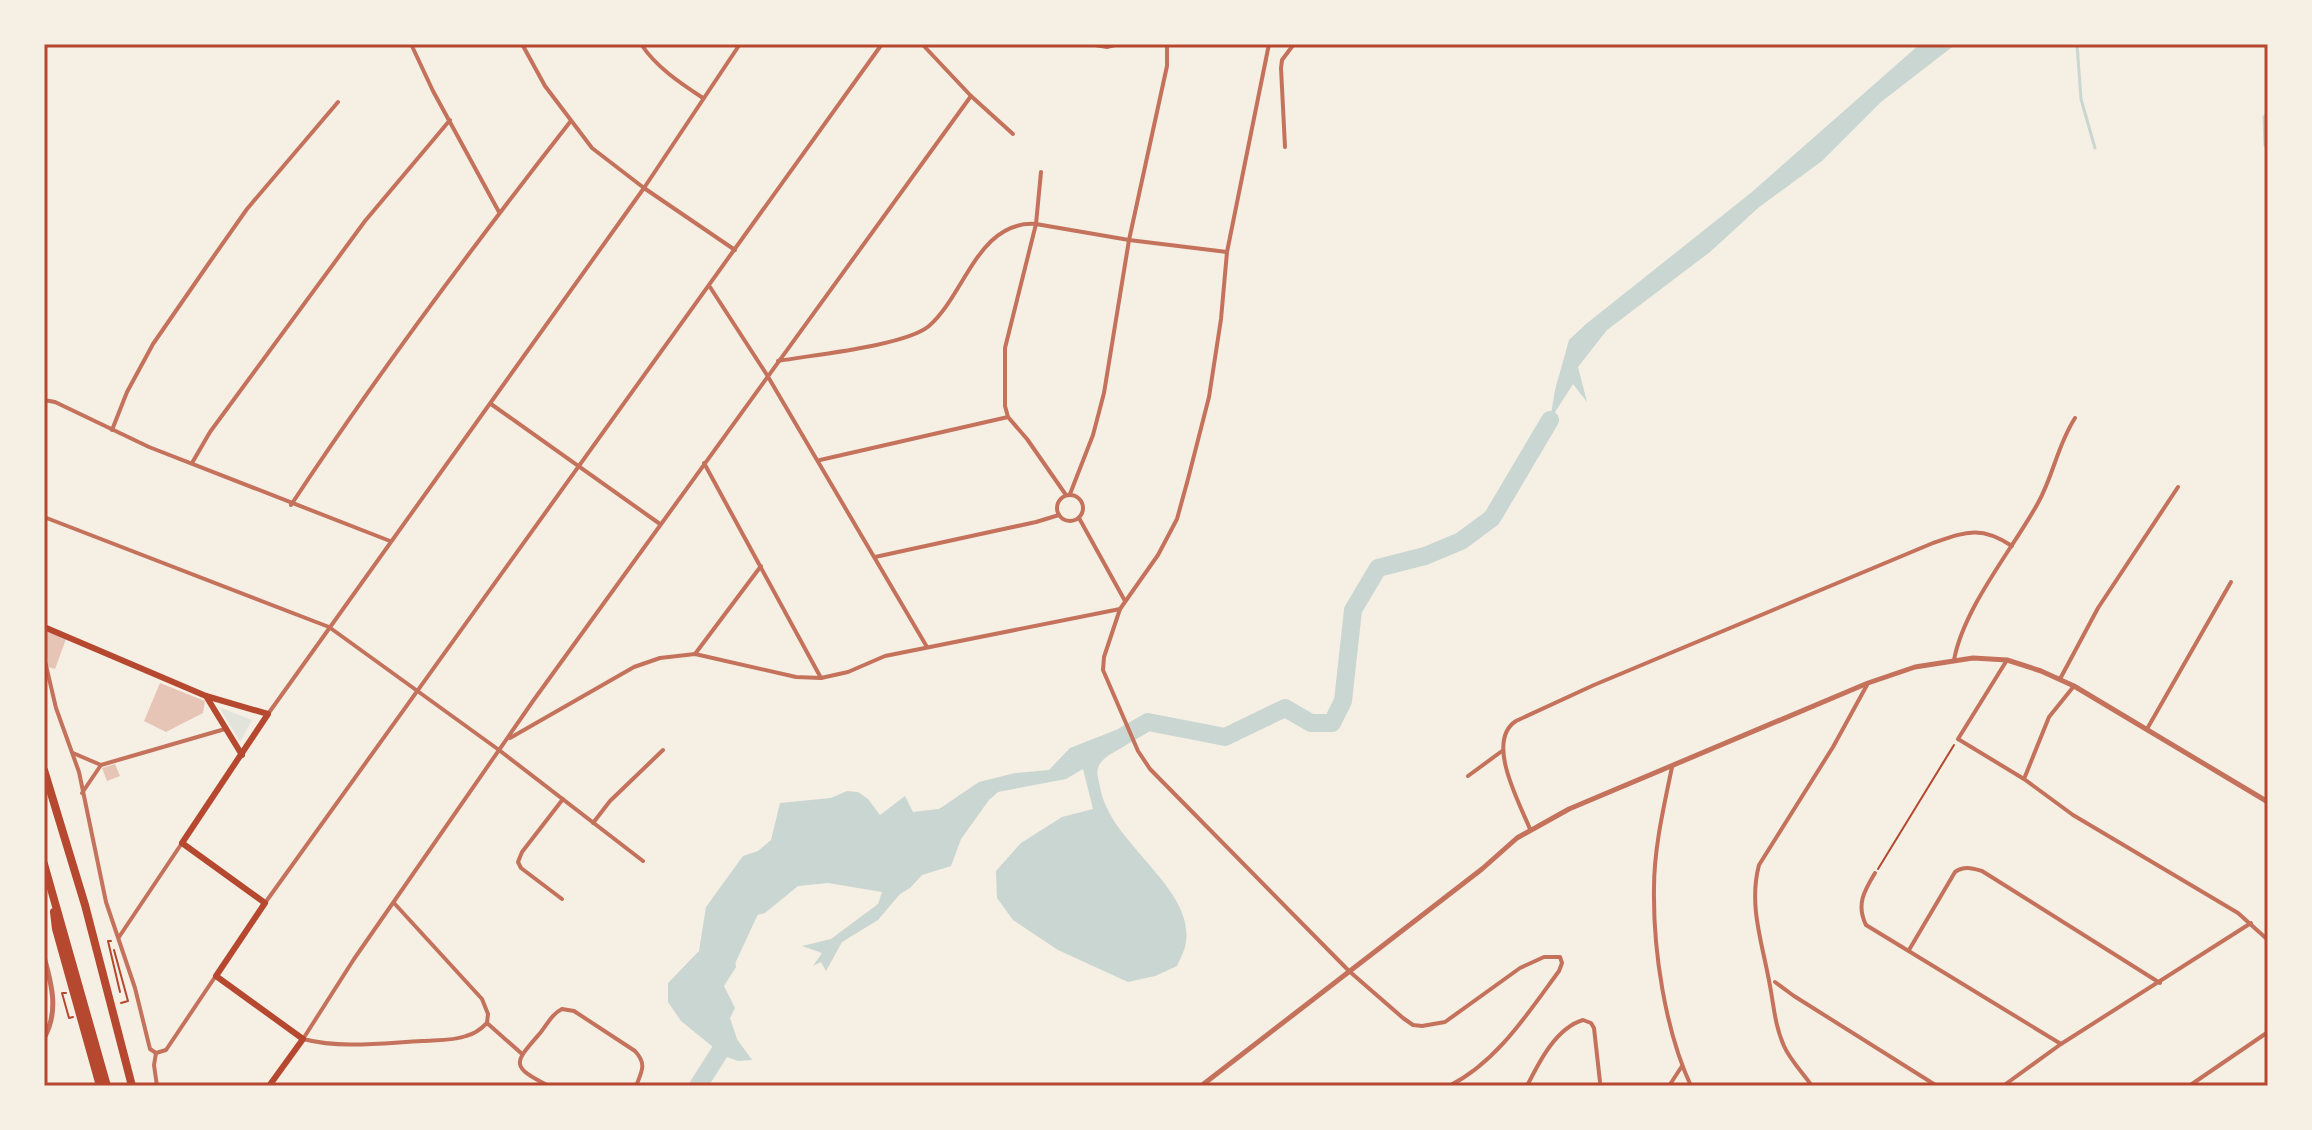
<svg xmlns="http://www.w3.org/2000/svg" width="2312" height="1130" viewBox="0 0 2312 1130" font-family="'PT Serif',serif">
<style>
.green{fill:#e2e4dc}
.water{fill:#c9d6d2}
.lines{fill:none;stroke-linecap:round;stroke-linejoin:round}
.stream{stroke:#c9d6d2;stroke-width:3}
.river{stroke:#c9d6d2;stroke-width:18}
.building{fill:#e6c5b7}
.path{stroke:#b5482f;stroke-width:2}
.minor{stroke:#c5725c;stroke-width:4}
.tertiary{stroke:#c5725c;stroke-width:5}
.secondary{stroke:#b5482f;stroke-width:6}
.motorway{stroke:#b5482f;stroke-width:8}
.neatline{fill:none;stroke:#b5482f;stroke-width:3}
</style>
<rect width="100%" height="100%" fill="#f6efe4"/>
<path class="green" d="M219,707L252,720L240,742Z"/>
<g class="water">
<path d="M1920,44H1956L1881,102L1822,161L1758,208L1710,252L1607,330L1578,367L1587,402L1573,384L1550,420L1555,390L1569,340L1586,324L1752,192Z"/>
<path d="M1116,730L1126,745C1117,751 1101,757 1098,768C1096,774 1099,781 1100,787C1109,843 1194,887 1186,942C1185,950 1180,959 1177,966L1155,976L1128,982L1058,950L1013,920L997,898L996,871L1021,843L1062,817L1093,809L1083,769L1066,779L998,792L989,800L961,839L951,866L922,875L910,888L900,894L878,920L842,942L826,971L821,962L813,966L822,953L802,946L831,939L878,904L882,892L828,883L798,886L765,913L736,920L731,936L736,967L724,986L735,1008L730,1018L737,1039L752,1060L738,1061L724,1056L681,1021L668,1002V983L699,951L706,907L743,856L758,851L771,840L780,803L831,798L847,791L858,792L868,799L880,815L905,796L913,812L939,809L979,782L1015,773L1049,770L1070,748Z"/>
</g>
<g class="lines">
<g class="stream">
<path d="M2077,44L2081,99L2095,148"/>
<path d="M2268,113L2264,117L2265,145L2268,150"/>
</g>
<g class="river">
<path d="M1101,749L1148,722L1225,737L1285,708L1311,723H1332L1343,701L1353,610L1378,568L1425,556L1461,541L1492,518L1550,420"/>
<path d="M723,968L756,897"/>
<path d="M698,1086L724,1045L721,1028"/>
</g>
</g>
<g class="building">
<path d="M44,629L66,639L55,669L48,667Z"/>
<path d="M160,683L205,701L203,713L166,732L144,721Z"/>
<path d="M115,764L120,776L107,781L102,768Z"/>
</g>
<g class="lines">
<g class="path">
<path d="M1878,869L1954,745"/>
<path d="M111,941H108L120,992"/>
<path d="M114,950L128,1001L121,1003"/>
<path d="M66,993H62L69,1018L73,1017"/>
</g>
<g class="minor">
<path d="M411,44L433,91L499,212"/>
<path d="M522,44L545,86L592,148L644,188L735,250"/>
<path d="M641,44C656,67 680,83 703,98"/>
<path d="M922,44L971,96L1013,134"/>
<path d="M1089,44L1107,47L1119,44"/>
<path d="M1269,44L1227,252L1221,319L1209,397L1188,479L1177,519L1158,555L1120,609L1104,657L1103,670L1138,751L1150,769L1349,971L1403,1018L1413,1025L1422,1026L1445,1022L1520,968L1544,957H1560L1562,963L1559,971C1528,1013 1497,1062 1449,1086"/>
<path d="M1285,147L1281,68L1282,60L1294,44"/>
<path d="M710,287L767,375L927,647"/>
<path d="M778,361C811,355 905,346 929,326C965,295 978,220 1036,224L1041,172"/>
<path d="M44,400L55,402L149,447L390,541"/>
<path d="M491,404L660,524"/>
<path d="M112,430L127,392L153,344L209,263L247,209L338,102"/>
<path d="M820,460L1008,417"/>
<path d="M192,463L210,432L365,221L450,120"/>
<path d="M704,463L821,678"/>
<path d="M1070,494L1093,435L1104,393L1129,240L1167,66V44"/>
<circle cx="1070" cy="508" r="13"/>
<path d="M1066,495L1027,439L1008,417L1005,406V348L1036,224L1129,240L1227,252"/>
<path d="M291,505C378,373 473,246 570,122"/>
<path d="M44,517L329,627L499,750L643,861"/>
<path d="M1079,518L1125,601"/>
<path d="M875,557L1036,522L1059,515"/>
<path d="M695,654L761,566"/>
<path d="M44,657L56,708L79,772L106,902L135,988L150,1049L156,1053L166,1050L215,977"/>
<path d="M1954,660C1964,607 2012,550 2038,503C2054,474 2057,446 2075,418"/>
<path d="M2007,660L1958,739L2024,779"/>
<path d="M2060,679L2098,608L2178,487"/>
<path d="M2074,686L2049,717L2024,779L2073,815L2238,913L2268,940"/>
<path d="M268,714L644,188L740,44"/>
<path d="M2147,729L2231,582"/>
<path d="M510,738L634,667L660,658L695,654L796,677L821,678L848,672L885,656L1120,609"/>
<path d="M73,753L101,765L225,729"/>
<path d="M1672,767C1664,806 1654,848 1654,888C1653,950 1665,1030 1691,1086"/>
<path d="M1468,776L1502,751"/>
<path d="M82,793L101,765"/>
<path d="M593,823L610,801L663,750"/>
<path d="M1530,829C1519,802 1485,741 1516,721L1594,685L1933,543C1965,532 1981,525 2012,546"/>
<path d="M1875,873C1864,891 1856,905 1866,925L2061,1044"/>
<path d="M562,899L521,868L518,862L522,852L563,799"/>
<path d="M265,903L882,44"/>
<path d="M394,903L482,999L488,1014L487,1023C481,1029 475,1034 466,1036C453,1041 436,1040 422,1041C383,1043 342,1049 303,1039L354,959L533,701L971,96"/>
<path d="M119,937L182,843"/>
<path d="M1909,950L1955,872C1964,866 1971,868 1982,871L2160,983"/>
<path d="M1775,982L1794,996L1937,1086"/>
<path d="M487,1023L521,1053"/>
<path d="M156,1053L154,1065L157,1086"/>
<path d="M549,1086C509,1066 514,1063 541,1032C548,1023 552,1014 562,1009L574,1011L635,1051C647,1064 642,1071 636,1086"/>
<path d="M1527,1086C1539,1062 1556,1028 1583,1020L1591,1023L1594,1028L1600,1082"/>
<path d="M1669,1086L1682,1066"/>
<path d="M1812,1086C1803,1073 1790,1060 1784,1046C1775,1026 1774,1007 1770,986C1763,945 1748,906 1759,865L1833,747L1867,685"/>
<path d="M2003,1086L2061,1044L2251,923"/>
<path d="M2189,1086L2268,1032"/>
</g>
<g class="tertiary">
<path d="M44,957C52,985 59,1012 44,1038"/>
<path d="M1201,1086L1482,869L1517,838L1569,809L1868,683L1915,667L1973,658L2007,660L2041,671L2074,686L2268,802"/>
</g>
<g class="secondary">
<path d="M44,627L206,696L268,714L182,843L265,903L216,976L303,1039L269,1086"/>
<path d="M206,696L242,755"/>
</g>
<g class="motorway">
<path d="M44,770L85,905L132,1086"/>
<path d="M44,864L107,1086"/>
<path d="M54,912L56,929L100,1086"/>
</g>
</g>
<rect width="2312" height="1130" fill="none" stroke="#f6efe4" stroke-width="92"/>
<rect x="46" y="46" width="2220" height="1038" class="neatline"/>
</svg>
